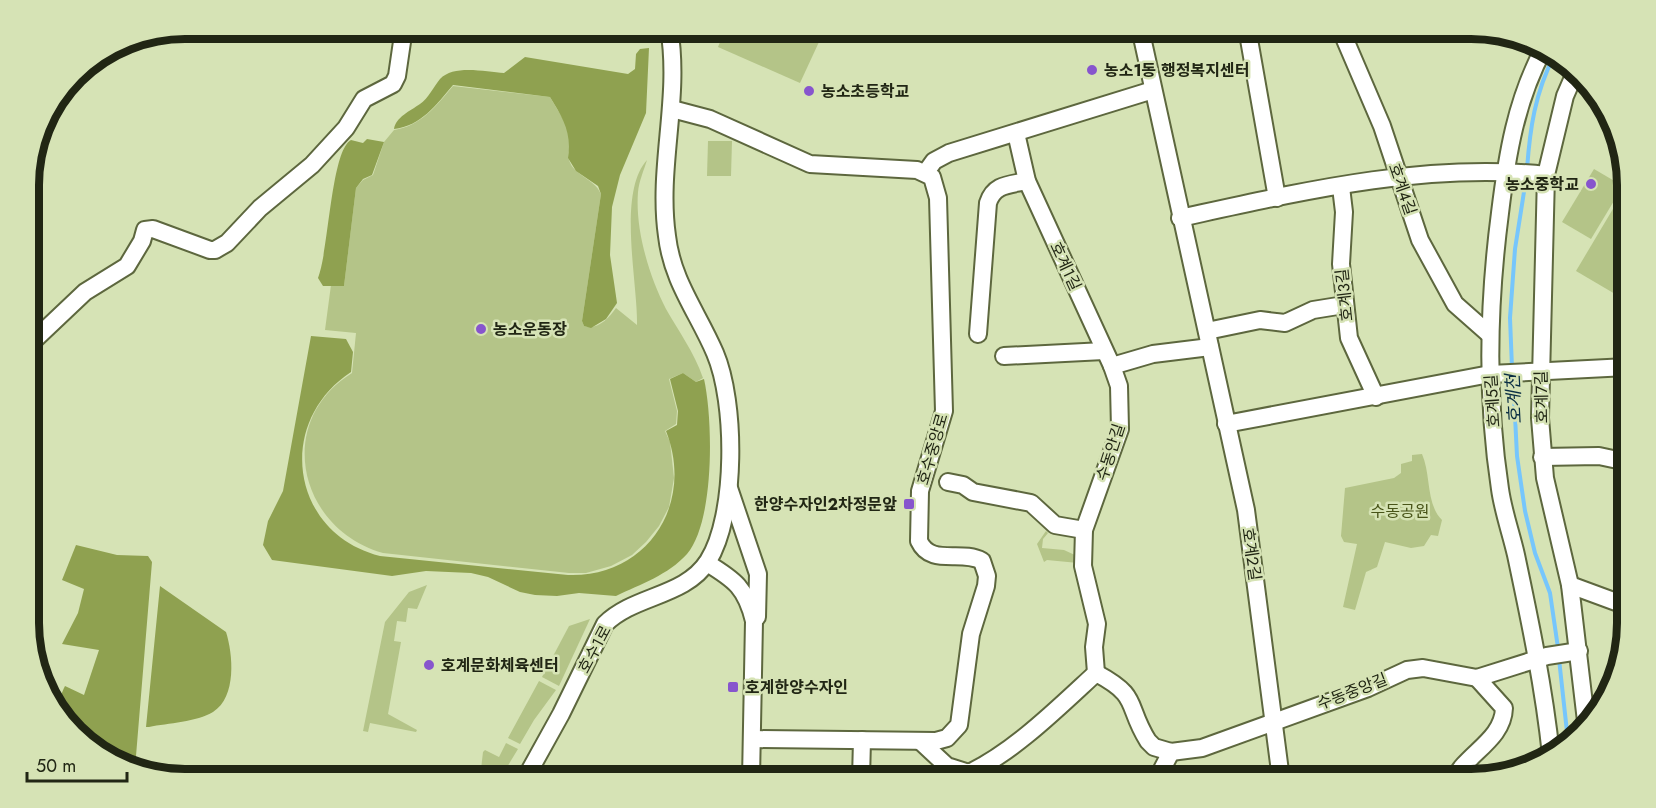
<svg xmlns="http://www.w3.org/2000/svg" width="1656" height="808" viewBox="0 0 1656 808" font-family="Jost,'Noto Sans KR',sans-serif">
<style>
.green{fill:#b4c488}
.forest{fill:#8fa150}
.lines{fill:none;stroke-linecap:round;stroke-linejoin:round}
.stream{stroke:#76c6fc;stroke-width:4}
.minor-casing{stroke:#5d673e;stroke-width:20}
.minor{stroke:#fff;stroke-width:16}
.poi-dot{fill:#8755cd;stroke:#d6e3b5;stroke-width:2}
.labels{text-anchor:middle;stroke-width:5;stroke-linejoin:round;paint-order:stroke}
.poi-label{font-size:16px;font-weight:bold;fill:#212614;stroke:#d6e3b5;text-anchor:start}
.street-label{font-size:16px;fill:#212614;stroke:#d6e3b5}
.park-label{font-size:16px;fill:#485418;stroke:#d6e3b5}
.water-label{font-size:18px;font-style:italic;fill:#0a2e43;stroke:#d6e3b5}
.rim{fill:none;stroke:#212614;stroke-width:8}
</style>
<rect width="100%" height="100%" fill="#d6e3b5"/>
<g class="green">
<path d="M726,28H825V29L800,83L718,47Z"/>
<path d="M453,86L550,97C557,110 570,126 570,141C571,147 567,154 569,160C574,176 594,178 601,194L582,321L584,326C598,330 608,319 616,308L637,325C638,283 617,193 647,160C644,170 639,181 638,192C635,229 649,276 666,309C679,332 694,352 703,378L696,382L683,373L669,379L677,411L676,424L665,431L670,442L674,478L669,507L659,526L646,542L632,555L611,566L586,573H569L383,553C298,529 274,421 352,373L356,333L325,330L331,285L344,286L356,188L363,180L373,175L384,142L394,130C421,126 436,106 453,86Z"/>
<path d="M708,141H732L731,176H707Z"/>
<path d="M1594,169L1623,186L1591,239L1562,222Z"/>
<path d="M1626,187L1627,301L1576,271Z"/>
<path d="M1422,454C1431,474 1426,505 1442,520L1438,536L1431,535L1424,546L1411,548L1385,542L1377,567L1366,572L1355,610L1343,607L1357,544L1344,542L1341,536L1345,488L1394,478L1401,473V464L1412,461V455Z"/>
<path d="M1046,531L1048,533L1043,539L1042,548L1064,550L1077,556L1078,563L1047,560L1044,562L1037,544Z"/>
<path d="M427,585L417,609L408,608L406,622L397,621L394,641L401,642L388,714L417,730L416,732L370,723L368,732L363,731L385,622L409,592Z"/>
<path d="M590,619L559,686L542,677L569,626Z"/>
<path d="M539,681L556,690L534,720L520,744L508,738Z"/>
<path d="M506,743L518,749L501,777L480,779L455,777L456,774L480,778L483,752L485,750L499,757Z"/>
</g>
<g class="forest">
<path d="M649,48L646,113L620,175L612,207L610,255L617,303L606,319L591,328L584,326L582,321L601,194L598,186L576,171L568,158C572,133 563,118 550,97L453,85C436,105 421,126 394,129C396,117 410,111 420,104C428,99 434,86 440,79C454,64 486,72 504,73L525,57L628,74L635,69L636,54L640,49Z"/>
<path d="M367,139L384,142L372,175L363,179L356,188L344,286H323L318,278C329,250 331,151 351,140L363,143Z"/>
<path d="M311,336L346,339L353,352L351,372C275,422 290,533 380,556L568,575C647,578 695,504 666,431L677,425L678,411L670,379L683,373L696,382L704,379C713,419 715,521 687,554C668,575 641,584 616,596L579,593L557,596L535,595L520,592L488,577L471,573L426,571L392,576L272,560L263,545L268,521L283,491Z"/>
<path d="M76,545L117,555L148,556L152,562L135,768L116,764L61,718C56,708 60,696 65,686L84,695L99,650L62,644L78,613L84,589L62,580Z"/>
<path d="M160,586L226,632C233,654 237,697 213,712C197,722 168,723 149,727H146Z"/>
</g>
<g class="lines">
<g class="stream">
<path d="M1527,169C1530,128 1535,93 1554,56"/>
<path d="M1512,368L1510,318L1515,249L1526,179"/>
<path d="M1513,376L1517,456L1525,511L1535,553L1550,593L1558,648"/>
<path d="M1559,659L1568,741"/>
</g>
<g class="minor-casing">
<g id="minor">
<path d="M1140,28L1246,510L1281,779"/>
<path d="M1247,28L1277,198"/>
<path d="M1340,28L1382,126L1420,240L1455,304L1489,334"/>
<path d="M1544,48C1516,100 1507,155 1500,213C1488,305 1486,397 1500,489C1503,511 1511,533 1516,555C1530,621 1544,688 1551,755"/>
<path d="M1575,73L1565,96L1546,175L1540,418L1545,478L1570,585L1586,721"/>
<path d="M672,109L710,119L810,164L917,170L932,177L938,198L944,411L920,491L919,541C931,567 961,549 982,561L987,576L986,586L971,634L959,725L947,738L936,741L752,739"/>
<path d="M1016,133L1027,181L1112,366"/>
<path d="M926,172L934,161L949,153L1153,90"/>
<path d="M1341,187L1344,212L1341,264L1349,338L1376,397"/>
<path d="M1180,218C1299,192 1424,162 1546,175"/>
<path d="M1207,331L1260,320L1285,323L1313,310L1344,305"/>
<path d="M978,334L988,203C994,184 1009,185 1027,181"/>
<path d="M29,345L85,292L127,266L142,241L145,230L153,229L210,250H215L227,243L260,208L312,165L346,128L364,99L393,84L397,76L404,28"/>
<path d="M1004,356L1104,351"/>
<path d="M1226,424L1490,374L1627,367"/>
<path d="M1542,457L1599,456L1627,462"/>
<path d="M948,482L963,485L973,492L1031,503L1055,525L1084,530"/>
<path d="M729,488L758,574L757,617"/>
<path d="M707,563C735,580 746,588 754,621L751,779"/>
<path d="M1570,585L1627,606"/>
<path d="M1096,673L1094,647L1097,624L1083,566L1084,530L1120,429L1119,386L1112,366L1153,354L1210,347"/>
<path d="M920,741L947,766L969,773C1015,751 1059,707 1096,673C1141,697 1125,704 1148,741L1154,747L1171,752L1202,748L1368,688L1407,670L1423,668L1477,678L1547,656L1579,651"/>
<path d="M525,779L561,714L605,624C634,595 685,597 708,561C737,515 736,402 715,353C698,313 672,281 667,236C657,167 681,98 669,28"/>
<path d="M861,779L862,740"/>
<path d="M1157,779L1171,752"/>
<path d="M1454,779C1467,753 1503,740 1504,708L1477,678"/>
</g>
</g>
<use href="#minor" class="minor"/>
</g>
<g class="poi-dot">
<circle cx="1092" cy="70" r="6"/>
<circle cx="809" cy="91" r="6"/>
<circle cx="1591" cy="184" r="6"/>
<circle cx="481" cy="329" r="6"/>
<rect x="903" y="498" width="12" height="12" rx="3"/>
<circle cx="429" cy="665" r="6"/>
<rect x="727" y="681" width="12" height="12" rx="3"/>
</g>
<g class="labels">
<g class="poi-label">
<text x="1104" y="76">농소1동 행정복지센터</text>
<text x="821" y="97">농소초등학교</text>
<text x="1579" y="190" text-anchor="end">농소중학교</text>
<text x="493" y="335">농소운동장</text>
<text x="897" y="510" text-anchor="end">한양수자인2차정문앞</text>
<text x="441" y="671">호계문화체육센터</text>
<text x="745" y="693">호계한양수자인</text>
</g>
<g class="street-label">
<text transform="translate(1403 189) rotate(71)" y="6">호계4길</text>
<text transform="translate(1066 266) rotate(65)" y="6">호계1길</text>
<text transform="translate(1344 295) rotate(-96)" y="6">호계3길</text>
<text transform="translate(1541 397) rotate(-91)" y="6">호계7길</text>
<text transform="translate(1492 401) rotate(-94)" y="6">호계5길</text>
<text transform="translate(932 449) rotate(-74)" y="6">호수중앙로</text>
<text transform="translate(1110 452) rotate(-72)" y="6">수동안길</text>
<text transform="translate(1252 554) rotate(82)" y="6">호계2길</text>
<text transform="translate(594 649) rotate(-62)" y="6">호수1로</text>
<text transform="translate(1352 691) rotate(-21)" y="6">수동중앙길</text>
</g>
<g class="park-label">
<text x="1400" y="517">수동공원</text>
</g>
<g class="water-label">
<text transform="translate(1514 399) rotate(-93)" y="6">호계천</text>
</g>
</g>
<path d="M0 0H1656V808H0ZM185 39H1471A146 146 0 0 1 1617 185V623A146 146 0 0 1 1471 769H185A146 146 0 0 1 39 623V185A146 146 0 0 1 185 39Z" fill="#d6e3b5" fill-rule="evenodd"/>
<path class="rim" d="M185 39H1471A146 146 0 0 1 1617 185V623A146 146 0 0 1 1471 769H185A146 146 0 0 1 39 623V185A146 146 0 0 1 185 39Z"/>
<path d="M27 772v9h100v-9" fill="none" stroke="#212614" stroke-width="3"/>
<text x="36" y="772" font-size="18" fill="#212614" stroke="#d6e3b5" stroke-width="4.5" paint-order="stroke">50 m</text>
</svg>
